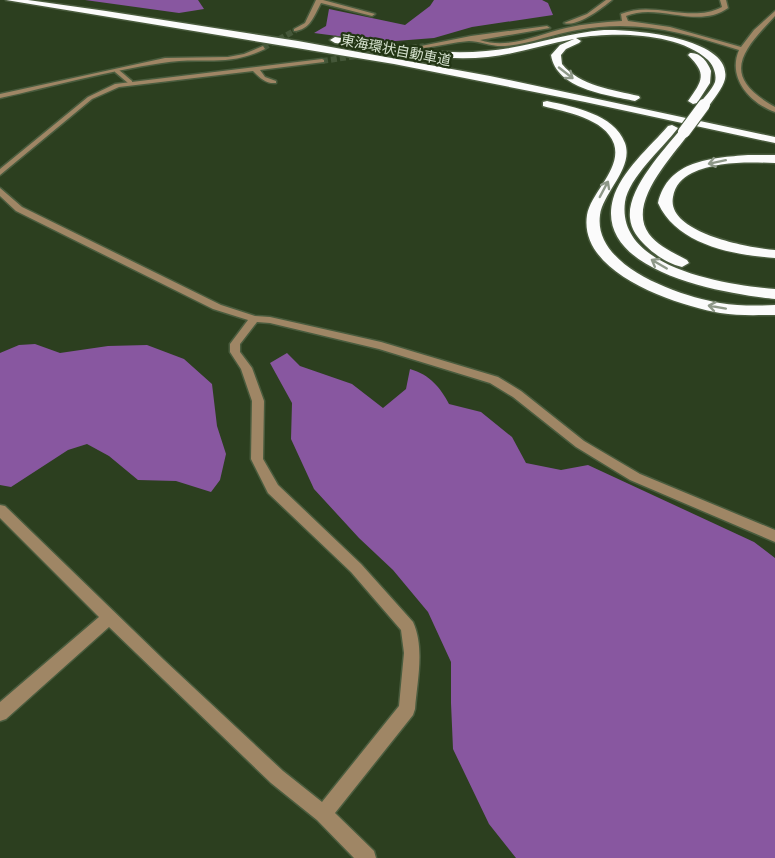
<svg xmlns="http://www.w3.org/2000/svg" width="775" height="858" viewBox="0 0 775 858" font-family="'Crimson Pro','Noto Sans JP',serif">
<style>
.forest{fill:#8857a0}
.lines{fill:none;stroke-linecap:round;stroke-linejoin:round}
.minor-tunnel{stroke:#455739;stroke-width:6;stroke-dasharray:6 3;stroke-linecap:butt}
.minor-casing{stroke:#4a5c3e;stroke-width:3}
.tertiary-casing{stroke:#4a5c3e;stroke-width:3}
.motorway-casing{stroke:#4a5c3e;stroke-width:3}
.minor{fill:#9f8665;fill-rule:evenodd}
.tertiary{fill:#9f8665;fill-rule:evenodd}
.motorway{fill:#fbfbfb;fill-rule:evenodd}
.motorway-bridge-casing{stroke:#4a5c3e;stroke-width:14;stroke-linecap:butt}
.motorway-bridge{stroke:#fbfbfb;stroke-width:12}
.oneway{stroke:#8e9888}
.labels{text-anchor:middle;stroke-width:4.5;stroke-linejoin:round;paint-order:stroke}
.far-street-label{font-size:14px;fill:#d4e0cd;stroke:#223514}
</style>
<rect width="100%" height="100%" fill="#2c3f1f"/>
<g class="forest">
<path d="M85,0H198L204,9L179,13Z"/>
<path d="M434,0H542L548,3L553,15L472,27L434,38L383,42L314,33L326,26L329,9L405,25L430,6Z"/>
<path d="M35,344L60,353L108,346L147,345L184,359L212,384L217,426L226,454L220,480L211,492L176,481L138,480L109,456L87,444L68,450L11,487L0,485V353L19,345Z"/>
<path d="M287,353L300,366L352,384L383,408L406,389L410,369C430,375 440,387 449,404L481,412L512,437L526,463L561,470L588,465L754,542L775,558V858H516L489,824L453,749L451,703V662L428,612L393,570L359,538L314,489L291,439L292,403L270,363Z"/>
</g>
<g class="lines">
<g class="minor-tunnel">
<path d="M263,48L296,30"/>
<path d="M322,61L424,46"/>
</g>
<g class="minor-casing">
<g id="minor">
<path d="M316,0H323L375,14L372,16L321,3C314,16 310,30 294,31V29L305,23Z"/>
<path d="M606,0H612C601,9 578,27 564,23L587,14Z"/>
<path d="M720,0H726L728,8C697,30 658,2 626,16L628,21L670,27L741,47L754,30L775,11V16C742,51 719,76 775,107V112C750,103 727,78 739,50C683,32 636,19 577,30C553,34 530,44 505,46C492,47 479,41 469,41C454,42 439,46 424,48L421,46L471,36L547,26L550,28L480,40C509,50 539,34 566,28C584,24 603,22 622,21L621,14C654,0 690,24 722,7Z"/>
<path d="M263,46L265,49C226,68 201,56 162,63C107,71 54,86 0,98V94L165,58L228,57L244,54Z"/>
<path d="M322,59L324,60V62L260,70L265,77L276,81V83C266,84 260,78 253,71L119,87L92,99L0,175V169L88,97L115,84Z"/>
<path d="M0,188L22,207L221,305L255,316L270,317L381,342L498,377L521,391L584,441L640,474L775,530V542L630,480L576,447L513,397L490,383L379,349L270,323L257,322L240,344V352L252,368L264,401L263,459L278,485L361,564L413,622C425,648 417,682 415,709L413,715L335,813L374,851L376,858H354L317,820L271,783L109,627L6,719L0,721V702L99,617L0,518V505L5,506L164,660L283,771L322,802L399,706L404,653L401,630L351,572L268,493L251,459L252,401L241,369L230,352V344L248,320L213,309L16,211L0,196Z"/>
</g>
</g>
<g class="tertiary-casing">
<path id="tertiary" d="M115,70H119L132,81V83H128L115,72Z"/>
</g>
<g class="motorway-casing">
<g id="motorway">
<path d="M6,0H28L106,11L298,41L490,76L775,137V143L585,102L394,64Z"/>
<path d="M604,30C630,29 733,37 725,79C723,88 713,100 708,107H700L699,105C703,98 712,90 715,82C717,74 713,65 708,60C677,32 614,32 576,38L581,41L579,43L566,49L561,55L562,64C580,86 613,90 639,96L640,98L635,101C607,95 556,89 551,55L560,45L574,39C546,44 517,54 488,57C437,62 385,50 335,43L330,40L335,37C385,45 436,56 486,51C526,48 564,33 604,30Z"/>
<path d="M690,53C700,52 708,62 711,71L710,83L697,103L693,104L688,101C703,80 707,74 688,55Z"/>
<path d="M547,101C574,107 614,114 625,143C634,168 603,192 600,215C593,267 680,296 720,303C738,306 757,306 775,305V315C757,315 738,316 720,313C677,305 578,274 587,215C591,192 622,169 614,144C605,118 565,112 543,106V102Z"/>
<path d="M672,125L678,128C662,149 629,177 625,202C616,269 728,285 775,289V299C727,294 593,273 613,199C621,171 650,147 668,126Z"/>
<path d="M684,129L690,132C673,156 626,203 649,234C658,246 674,253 687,260L689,263L682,267C669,264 655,255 646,246C638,238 631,230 630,218C627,189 663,151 680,130Z"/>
<path d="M748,155H775V163C748,162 717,161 692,173C682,178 675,185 673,197C666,233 750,248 775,250V258C733,255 677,245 658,203C668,160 711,158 748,155Z"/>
</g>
</g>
<use href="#minor" class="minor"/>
<use href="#tertiary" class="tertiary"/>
<use href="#motorway" class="motorway"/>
<g class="motorway-bridge-casing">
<path id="motorway-bridge" d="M684,132L704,105"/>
</g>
<use href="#motorway-bridge" class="motorway-bridge"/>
</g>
<defs><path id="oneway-shaft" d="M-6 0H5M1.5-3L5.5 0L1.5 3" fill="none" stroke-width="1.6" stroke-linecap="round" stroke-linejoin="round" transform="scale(1.5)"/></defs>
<g class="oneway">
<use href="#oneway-shaft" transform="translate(566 73) rotate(38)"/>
<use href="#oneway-shaft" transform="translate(717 162) rotate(168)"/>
<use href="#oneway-shaft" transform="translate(604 189) rotate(-62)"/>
<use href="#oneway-shaft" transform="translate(659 264) rotate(-150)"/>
<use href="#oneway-shaft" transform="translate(717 307) rotate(-170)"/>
</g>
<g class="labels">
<g class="far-street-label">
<text transform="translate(396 50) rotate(11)" y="5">東海環状自動車道</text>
</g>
</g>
</svg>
